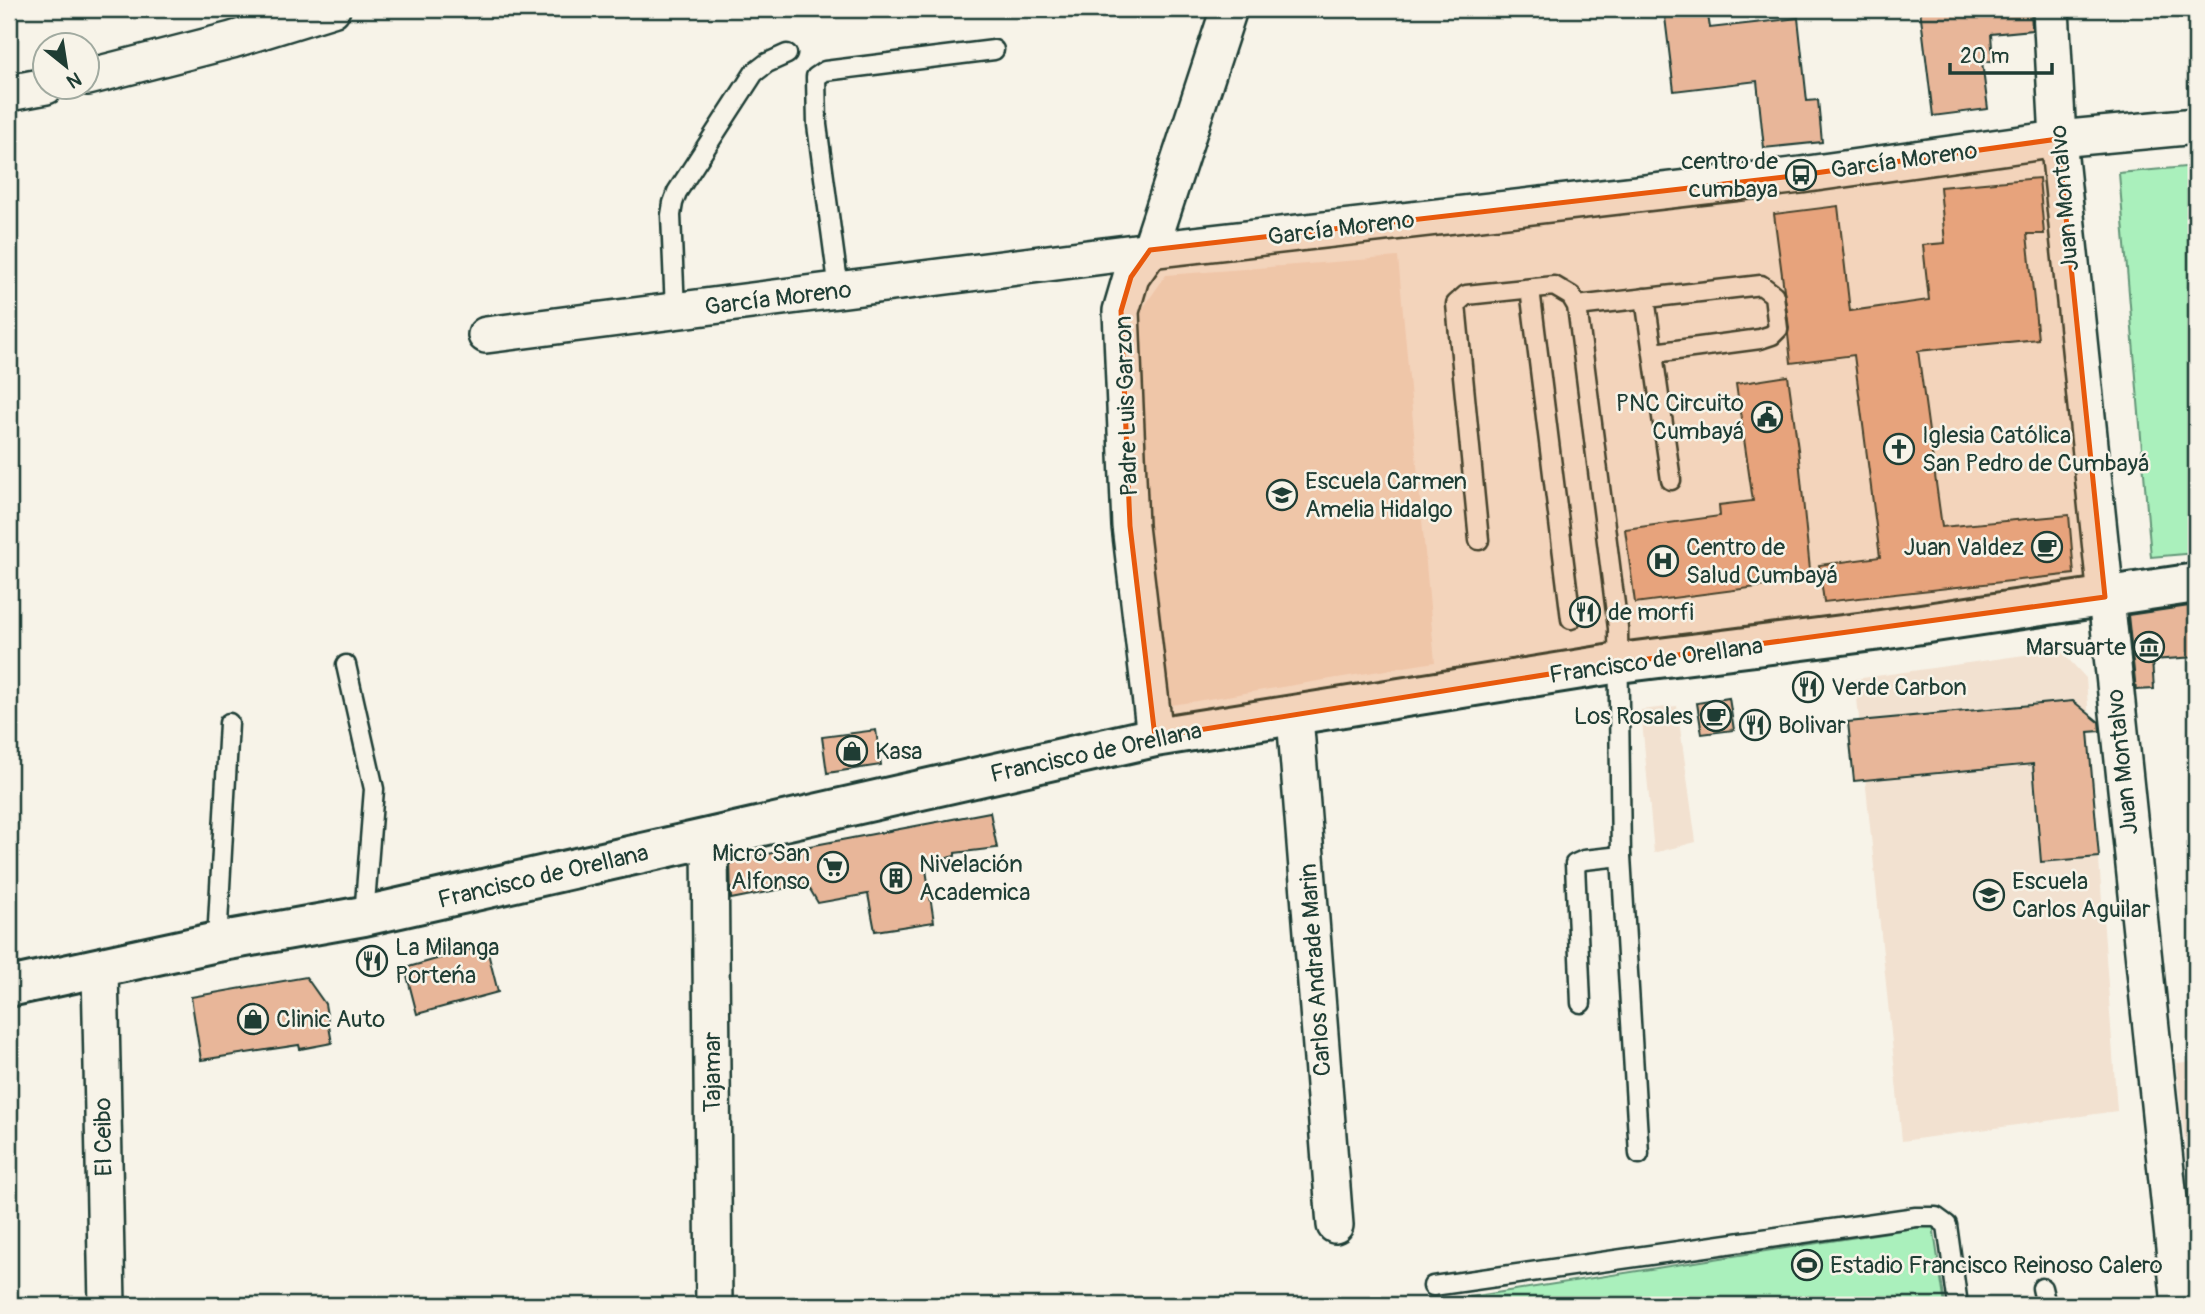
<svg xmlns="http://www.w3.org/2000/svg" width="2205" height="1314" viewBox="0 0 2205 1314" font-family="Pangolin,sans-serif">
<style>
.built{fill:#f2e1d0}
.green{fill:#aaf0bc;stroke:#649678;stroke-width:2}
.building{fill:#e8b699;stroke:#1f3d34;stroke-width:2}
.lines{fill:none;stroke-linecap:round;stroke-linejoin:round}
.lane-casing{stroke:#1f3d34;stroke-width:23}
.street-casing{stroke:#1f3d34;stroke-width:40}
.secondary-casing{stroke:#1f3d34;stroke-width:44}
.lane{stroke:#f7f3e8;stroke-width:18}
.street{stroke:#f7f3e8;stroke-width:35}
.secondary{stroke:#f7f3e8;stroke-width:38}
.marked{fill:#e8590c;fill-opacity:0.2;stroke:#e8590c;stroke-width:5;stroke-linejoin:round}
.labels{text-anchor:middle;stroke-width:5;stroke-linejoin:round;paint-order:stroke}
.street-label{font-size:24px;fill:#1f3d34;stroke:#f7f3e8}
.poi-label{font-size:24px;fill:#1f3d34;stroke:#f7f3e8;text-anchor:start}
</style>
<rect width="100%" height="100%" fill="#f7f3e8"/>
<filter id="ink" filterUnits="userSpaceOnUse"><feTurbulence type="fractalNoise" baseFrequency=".0143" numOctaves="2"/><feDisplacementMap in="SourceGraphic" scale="14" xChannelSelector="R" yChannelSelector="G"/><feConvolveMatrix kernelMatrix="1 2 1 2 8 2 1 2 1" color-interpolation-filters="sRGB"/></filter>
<g filter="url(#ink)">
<g class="built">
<path d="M1398,257L1435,662L1166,706L1129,328L1166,275Z"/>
<path d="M2060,650L2086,678L2117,1111L1902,1141L1855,679Z"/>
<path d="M1677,706L1696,842L1654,853L1641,710Z"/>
<path d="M2196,1061V1242L2176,1063Z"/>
</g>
<g class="green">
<path d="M2196,166V553L2151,557L2119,173Z"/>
<path d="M1933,1225L1945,1305H1419Z"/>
</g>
<g class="building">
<path d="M1664,9H1707L1710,28L1798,18L1807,101L1818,100L1822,142L1764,148L1757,81L1674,91Z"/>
<path d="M1920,9H2031L2032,30L1991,34L1993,61L1982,62L1988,109L1933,116Z"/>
<path d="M2039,178L2044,234H2027L2038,339L1918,351L1942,527L2069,515L2074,574L1824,602L1819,565L1880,557L1854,355L1791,363L1788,334L1789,328L1774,214L1838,206L1850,311L1929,300L1923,245L1945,243L1940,187Z"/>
<path d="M1788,376L1798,449L1811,580L1635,603L1625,529L1720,516L1719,505L1753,501L1736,384Z"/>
<path d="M2196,605V657L2152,660L2154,689L2136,690L2128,615Z"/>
<path d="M1729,698L1734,730L1702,734L1697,703Z"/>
<path d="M2073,701L2099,722L2100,731L2088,732L2099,857L2041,862L2033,764L1854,781L1848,722Z"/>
<path d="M876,730L881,765L827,773L822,737Z"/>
<path d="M990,812L997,848L955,853V856L925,863L934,922L875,931L868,894L818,903L807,884L731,899L730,861Z"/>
<path d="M486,945L498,992L417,1014L405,968Z"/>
<path d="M306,977L325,1004L332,1043L300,1049L299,1045L201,1060L191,997Z"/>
</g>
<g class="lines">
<g class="lane-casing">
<g id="lane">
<path d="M1530,289L1571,619"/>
<path d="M839,290L817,125L816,77L825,71L994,50"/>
<path d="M1645,298L1671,480"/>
<path d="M1577,306L1761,285L1774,295L1778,329L1772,335L1760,339L1654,353"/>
<path d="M675,311L671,215L673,203L677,192L754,73L767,63L787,54"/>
<path d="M1479,540L1456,304L1466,295L1554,286L1571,296L1577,306L1618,628L1621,856L1639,1154"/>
<path d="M346,665L374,789L364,916"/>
<path d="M217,942L229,723"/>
<path d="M1581,1003L1575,864L1584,860L1621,856"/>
<path d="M1433,1286L1916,1217H1936L1947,1225L1958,1305"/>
<path d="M2042,1288L2046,1305"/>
</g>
</g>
<g class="street-casing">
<g id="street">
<path d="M2051,9L2058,139L2180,1305"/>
<path d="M88,77L232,40L332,9"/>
<path d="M9,93L46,86"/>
<path d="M486,335L1150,250L1801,175L2058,139L2196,126"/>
<path d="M1295,716L1335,1225"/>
<path d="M1155,737L1130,526L1121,311L1131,277L1150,250L1229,9"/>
<path d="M710,839L714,1305"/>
<path d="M100,969L107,1305"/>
</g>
</g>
<g class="secondary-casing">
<path id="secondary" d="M9,987L217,942L364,916L1155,737L1619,663L1874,631L2196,583"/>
</g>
<use href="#lane" class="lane"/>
<use href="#street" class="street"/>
<use href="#secondary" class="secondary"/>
</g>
</g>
<path class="marked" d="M2058,139L2105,597L1619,663L1155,737L1130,526L1121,311L1131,277L1150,250L1801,175Z"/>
<defs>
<g id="bus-ring" transform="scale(1.575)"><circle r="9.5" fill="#f7f3e8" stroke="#1f3d34" stroke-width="1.5"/><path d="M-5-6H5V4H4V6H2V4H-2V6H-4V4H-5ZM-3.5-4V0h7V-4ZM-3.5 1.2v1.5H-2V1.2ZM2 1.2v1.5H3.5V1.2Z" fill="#1f3d34"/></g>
<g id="civic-ring" transform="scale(1.575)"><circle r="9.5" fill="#f7f3e8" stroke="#1f3d34" stroke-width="1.5"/><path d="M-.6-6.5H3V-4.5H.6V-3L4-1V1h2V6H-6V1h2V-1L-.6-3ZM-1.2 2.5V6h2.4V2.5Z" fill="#1f3d34"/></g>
<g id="church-ring" transform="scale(1.575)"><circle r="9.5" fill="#f7f3e8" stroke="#1f3d34" stroke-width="1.5"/><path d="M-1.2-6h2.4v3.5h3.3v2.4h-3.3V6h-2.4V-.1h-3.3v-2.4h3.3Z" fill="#1f3d34"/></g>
<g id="school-ring" transform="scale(1.575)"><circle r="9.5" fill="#f7f3e8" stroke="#1f3d34" stroke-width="1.5"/><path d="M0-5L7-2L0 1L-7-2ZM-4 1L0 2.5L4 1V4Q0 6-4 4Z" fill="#1f3d34"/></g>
<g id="cafe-ring" transform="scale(1.575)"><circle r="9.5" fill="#f7f3e8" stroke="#1f3d34" stroke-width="1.5"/><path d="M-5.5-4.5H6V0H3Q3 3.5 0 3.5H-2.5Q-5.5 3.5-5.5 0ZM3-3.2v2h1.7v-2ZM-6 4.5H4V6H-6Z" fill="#1f3d34"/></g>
<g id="hospital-ring" transform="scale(1.575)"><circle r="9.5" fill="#f7f3e8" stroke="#1f3d34" stroke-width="1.5"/><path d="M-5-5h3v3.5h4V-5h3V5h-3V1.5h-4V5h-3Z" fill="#1f3d34"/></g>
<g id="restaurant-ring" transform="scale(1.575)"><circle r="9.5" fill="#f7f3e8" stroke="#1f3d34" stroke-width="1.5"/><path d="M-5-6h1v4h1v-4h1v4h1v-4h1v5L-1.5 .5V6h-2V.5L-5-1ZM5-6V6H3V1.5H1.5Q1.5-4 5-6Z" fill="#1f3d34"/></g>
<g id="museum-ring" transform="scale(1.575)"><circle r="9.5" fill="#f7f3e8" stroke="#1f3d34" stroke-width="1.5"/><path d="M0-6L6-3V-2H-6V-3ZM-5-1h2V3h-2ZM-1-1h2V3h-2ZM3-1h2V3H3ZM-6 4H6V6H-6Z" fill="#1f3d34"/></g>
<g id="shop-ring" transform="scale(1.575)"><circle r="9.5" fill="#f7f3e8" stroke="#1f3d34" stroke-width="1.5"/><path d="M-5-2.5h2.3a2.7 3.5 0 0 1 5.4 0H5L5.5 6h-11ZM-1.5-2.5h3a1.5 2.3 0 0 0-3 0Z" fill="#1f3d34"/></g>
<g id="supermarket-ring" transform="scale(1.575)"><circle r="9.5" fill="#f7f3e8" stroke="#1f3d34" stroke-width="1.5"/><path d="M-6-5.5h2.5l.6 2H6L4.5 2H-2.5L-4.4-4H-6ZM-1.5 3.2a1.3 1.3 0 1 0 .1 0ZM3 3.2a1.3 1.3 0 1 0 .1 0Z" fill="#1f3d34"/></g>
<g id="building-ring" transform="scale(1.575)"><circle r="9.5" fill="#f7f3e8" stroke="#1f3d34" stroke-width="1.5"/><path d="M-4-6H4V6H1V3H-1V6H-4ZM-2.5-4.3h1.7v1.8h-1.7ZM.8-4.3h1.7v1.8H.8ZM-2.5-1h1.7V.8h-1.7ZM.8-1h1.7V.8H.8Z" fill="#1f3d34"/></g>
<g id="stadium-ring" transform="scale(1.575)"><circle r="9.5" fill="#f7f3e8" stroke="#1f3d34" stroke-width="1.5"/><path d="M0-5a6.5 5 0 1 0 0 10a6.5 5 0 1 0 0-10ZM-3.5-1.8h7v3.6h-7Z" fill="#1f3d34"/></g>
</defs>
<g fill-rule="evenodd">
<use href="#bus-ring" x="1801" y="175"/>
<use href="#civic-ring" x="1767" y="417"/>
<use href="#church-ring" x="1899" y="449"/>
<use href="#school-ring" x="1282" y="495"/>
<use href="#cafe-ring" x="2047" y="547"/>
<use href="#hospital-ring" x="1663" y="561"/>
<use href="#restaurant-ring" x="1585" y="612"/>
<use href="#museum-ring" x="2149" y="647"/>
<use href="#restaurant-ring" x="1808" y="687"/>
<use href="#cafe-ring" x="1716" y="716"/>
<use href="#restaurant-ring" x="1755" y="725"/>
<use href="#shop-ring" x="852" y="751"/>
<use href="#supermarket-ring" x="833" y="867"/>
<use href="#building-ring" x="896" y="878"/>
<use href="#school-ring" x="1989" y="895"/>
<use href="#restaurant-ring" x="372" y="961"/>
<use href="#shop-ring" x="253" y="1019"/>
<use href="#stadium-ring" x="1807" y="1265"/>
</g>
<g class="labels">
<g class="street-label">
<text transform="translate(1904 160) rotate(-8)" y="8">García Moreno</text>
<text transform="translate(2064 198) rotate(-95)" y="8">Juan Montalvo</text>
<text transform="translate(1341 228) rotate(-7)" y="8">García Moreno</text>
<text transform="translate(778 298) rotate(-7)" y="8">García Moreno</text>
<text transform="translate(1126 406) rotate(-92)" y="8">Padre Luis Garzon</text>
<text transform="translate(1656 660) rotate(-8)" y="8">Francisco de Orellana</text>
<text transform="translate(1096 752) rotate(-12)" y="8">Francisco de Orellana</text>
<text transform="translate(2122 762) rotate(-96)" y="8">Juan Montalvo</text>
<text transform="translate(543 876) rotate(-13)" y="8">Francisco de Orellana</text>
<text transform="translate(1315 970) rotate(-94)" y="8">Carlos Andrade Marin</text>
<text transform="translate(712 1072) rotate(-90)" y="8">Tajamar</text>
<text transform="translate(103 1137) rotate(-91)" y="8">El Ceibo</text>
</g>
<g class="poi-label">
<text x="1778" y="169" text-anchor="end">centro de<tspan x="1778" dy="28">cumbaya</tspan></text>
<text x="1744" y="411" text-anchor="end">PNC Circuito<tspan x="1744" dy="28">Cumbayá</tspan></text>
<text x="1922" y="443">Iglesia Católica<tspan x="1922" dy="28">San Pedro de Cumbayá</tspan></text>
<text x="1305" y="489">Escuela Carmen<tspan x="1305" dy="28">Amelia Hidalgo</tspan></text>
<text x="1686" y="555">Centro de<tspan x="1686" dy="28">Salud Cumbayá</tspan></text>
<text x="2024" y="555" text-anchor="end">Juan Valdez</text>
<text x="1608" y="620">de morfi</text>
<text x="2126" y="655" text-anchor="end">Marsuarte</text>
<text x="1831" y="695">Verde Carbon</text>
<text x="1693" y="724" text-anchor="end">Los Rosales</text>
<text x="1778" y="733">Bolivar</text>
<text x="875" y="759">Kasa</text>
<text x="810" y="861" text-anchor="end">Micro San<tspan x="810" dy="28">Alfonso</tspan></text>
<text x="919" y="872">Nivelación<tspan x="919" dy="28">Academica</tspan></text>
<text x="2012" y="889">Escuela<tspan x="2012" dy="28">Carlos Aguilar</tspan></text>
<text x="395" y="955">La Milanga<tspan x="395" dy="28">Porteńa</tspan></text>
<text x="276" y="1027">Clinic Auto</text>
<text x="1830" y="1273">Estadio Francisco Reinoso Calero</text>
</g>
</g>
<rect width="2205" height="1314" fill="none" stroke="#f7f3e8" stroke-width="35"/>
<rect x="18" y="18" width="2170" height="1279" fill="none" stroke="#1f3d34" stroke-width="2.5" filter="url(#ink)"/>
<g transform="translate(66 66) rotate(150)"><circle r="33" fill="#f7f3e8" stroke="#a1aaa0" stroke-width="2"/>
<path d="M0-5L12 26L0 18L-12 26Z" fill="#1f3d34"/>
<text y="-10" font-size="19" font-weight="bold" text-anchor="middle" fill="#1f3d34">N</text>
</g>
<path d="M1950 63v10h102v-10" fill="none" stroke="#1f3d34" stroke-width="3.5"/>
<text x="1960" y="63" font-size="21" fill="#1f3d34" stroke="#f7f3e8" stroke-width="5" paint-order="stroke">20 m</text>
</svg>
